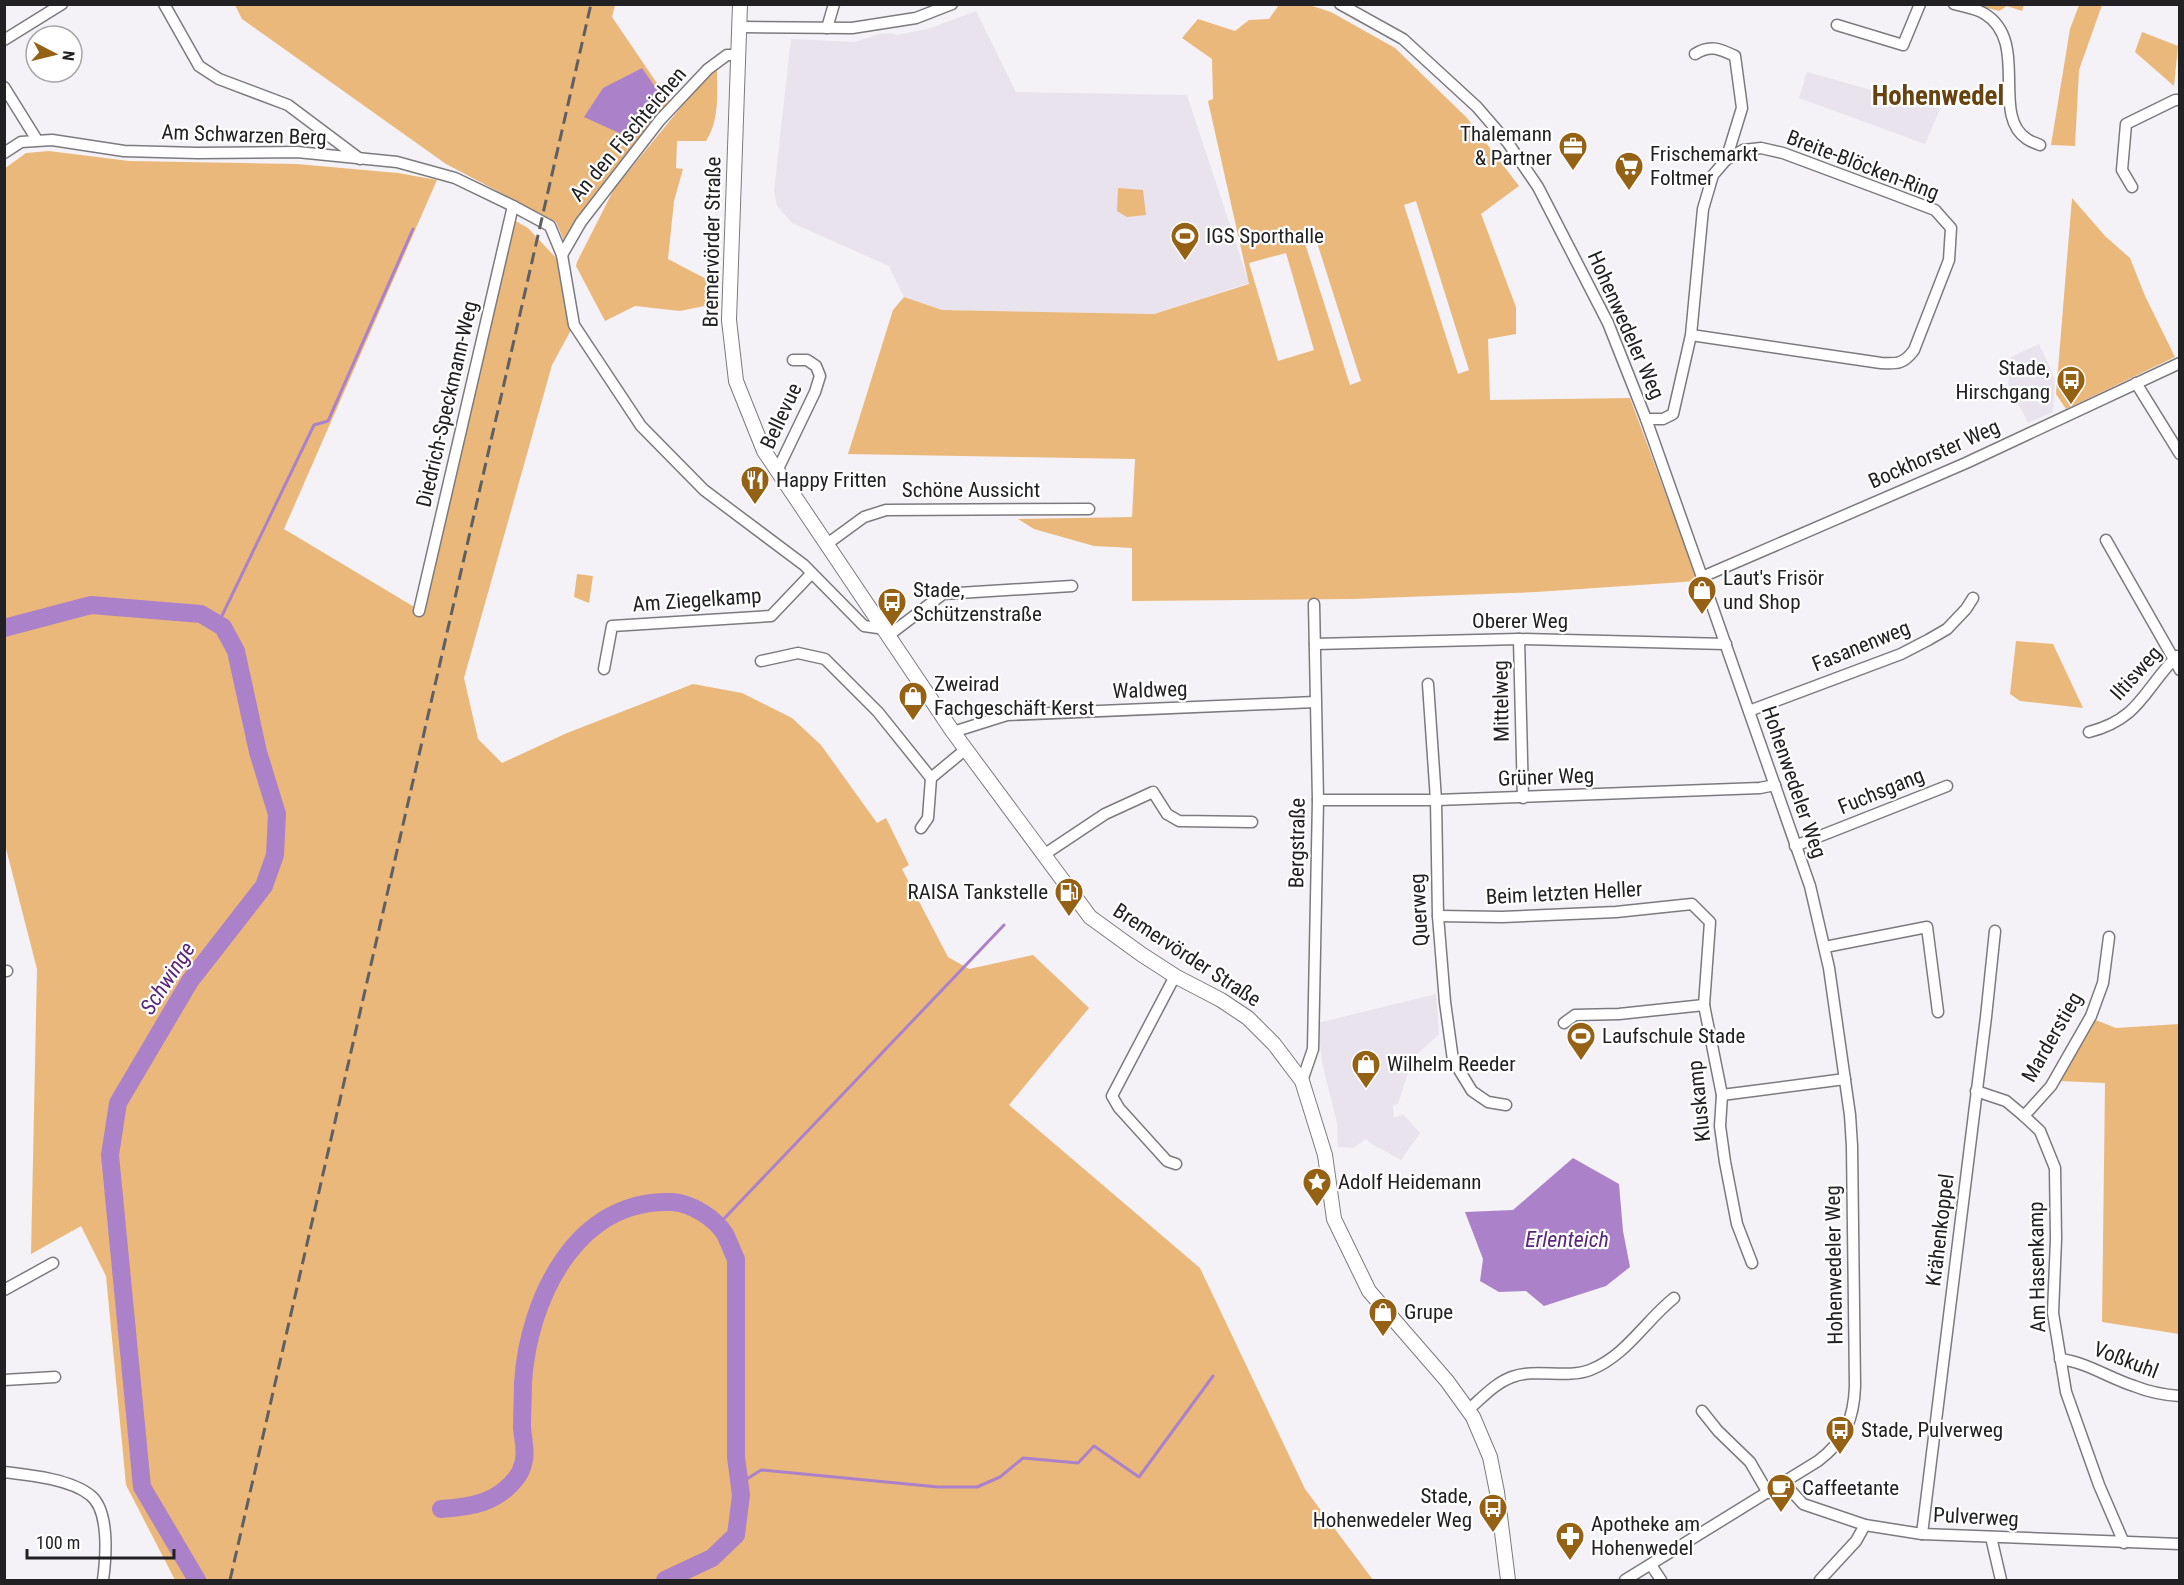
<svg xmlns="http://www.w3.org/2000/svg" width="2184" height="1585" viewBox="0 0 2184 1585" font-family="'Roboto Condensed',sans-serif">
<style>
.built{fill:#e9e3ee}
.green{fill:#ebb87b;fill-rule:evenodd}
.water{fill:#ab82c9}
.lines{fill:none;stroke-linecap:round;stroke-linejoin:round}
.stream{stroke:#ab82c9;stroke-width:3}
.river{stroke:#ab82c9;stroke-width:18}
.minor-casing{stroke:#7c7a7e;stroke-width:13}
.major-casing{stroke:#7c7a7e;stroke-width:16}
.minor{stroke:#fff;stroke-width:10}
.major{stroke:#fff;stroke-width:14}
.rail{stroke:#605f61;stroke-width:3;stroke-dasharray:12 6;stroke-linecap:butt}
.labels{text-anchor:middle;stroke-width:4.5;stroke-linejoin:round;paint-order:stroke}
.street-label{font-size:21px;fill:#212022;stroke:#fff}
.poi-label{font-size:21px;fill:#212022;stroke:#fff;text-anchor:start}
.water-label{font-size:22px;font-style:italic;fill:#5b257a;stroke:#fff}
.district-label{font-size:27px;font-weight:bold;fill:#664310;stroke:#fff}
</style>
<rect width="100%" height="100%" fill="#f4f2f6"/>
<g class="built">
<path d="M976,11L1016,92L1187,95L1249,283L1154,314L942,310L904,297L889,266L792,223L777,206L774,191L791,39L855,42L879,34L892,33L896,35L928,29Z"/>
<path d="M1807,72L1940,109L1925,144L1799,98Z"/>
<path d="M2039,344L2055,379L2053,412L2028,423L2008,384L2011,357Z"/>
<path d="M1436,994L1439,1034L1416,1055L1407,1076L1398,1104L1393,1105L1394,1118L1403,1114L1420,1133L1401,1160L1370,1143L1366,1139L1353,1148L1338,1147L1337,1123L1322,1063L1318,1023Z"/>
</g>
<g class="green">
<path d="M235,5H615L612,17L669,101L608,177L564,241L556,222L446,164L242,19Z"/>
<path d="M1279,5H1309L1331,12L1395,48L1467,118L1519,186L1481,214L1516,307V334L1488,339L1490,400L1630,398L1698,581L1536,592L1352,599L1132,601V548L1094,546L1034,529L1018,519L1132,517L1135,459L848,454L893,310L904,297L942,310L1154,314L1249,284L1208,101L1213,99L1212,59L1182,38L1198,19L1235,31L1249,20L1269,19ZM1416,201L1469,370L1458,374L1404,205ZM1314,233L1361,381L1350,385L1303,237ZM1286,253L1314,350L1278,361L1249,263Z"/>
<path d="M1977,5L2024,4V5L2022,11L2007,6L1999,11Z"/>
<path d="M2079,5H2102L2079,70L2075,146L2051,145L2070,29Z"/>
<path d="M2142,32L2178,46L2174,86L2135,52Z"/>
<path d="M713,68H717C717,93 720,119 706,141H677L676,168L683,169L674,201L668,259L712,282L719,300V310L714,304L680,311L635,306L605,321L576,266L577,262L614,189Z"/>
<path d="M49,151L129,161L297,164L398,173L437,180L284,529L421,611L512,219L528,228L558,260L571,330L552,365L464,678L478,739L502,763L567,733L693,684L742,693L792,718L821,745L877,823L886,818L909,865L902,869L948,957L969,969L1033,955L1089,1008L1009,1105L1200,1268L1305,1489L1373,1580H672L700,1564L665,1580H175L126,1485L106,1276L81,1226L31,1254L37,969L4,841V169L26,153Z"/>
<path d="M1118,188L1143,190L1146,215L1127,217L1117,211Z"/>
<path d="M2072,198L2105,236L2130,258L2145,296L2175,357L2066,409L2056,394Z"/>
<path d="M577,574L593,576L589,603L574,597Z"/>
<path d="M2016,641L2053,644L2083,708L2020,701L2010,694Z"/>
<path d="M2093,1019L2116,1028L2179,1024V1334L2102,1322L2105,1083L2059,1081L2080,1047Z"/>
</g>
<g class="water">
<path d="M642,68L660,94L628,137L584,117L603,88Z"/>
<path d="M1573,1158L1619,1184L1623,1231L1630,1267L1606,1286L1544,1306L1526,1291L1499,1292L1480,1281L1483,1259L1465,1212L1513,1210Z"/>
</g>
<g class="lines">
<g class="stream">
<path d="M218,624L314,425L328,421L413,229"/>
<path d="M717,1226L1004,925"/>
<path d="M739,1484L761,1470L938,1487H977L1000,1477L1023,1458L1078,1463L1094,1446L1139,1477L1213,1376"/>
</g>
<g class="river">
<path d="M4,628L91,605L201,614L223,627L236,651L258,752L277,814L275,855L264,886L190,981L118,1103L110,1155L142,1487L197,1580"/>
<path d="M441,1509C471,1507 498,1503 517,1477C520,1473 523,1465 524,1460C526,1451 523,1438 522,1428C522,1413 523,1398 523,1383C528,1300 576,1198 672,1202C691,1203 715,1218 725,1234C729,1242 732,1251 736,1259V1457L741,1495L736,1535L712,1558L665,1580"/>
</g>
<g class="minor-casing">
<g id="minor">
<path d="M164,4L199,66L219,79L288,105L360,159"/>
<path d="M1340,4L1403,39L1477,107L1508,143L1538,187L1608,323L1646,419L1702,577L1810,886L1829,968L1850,1115L1852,1146L1855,1386C1854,1418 1845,1441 1818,1461L1625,1580"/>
<path d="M1954,4C1965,7 1976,8 1985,14C2030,42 1990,115 2027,139C2031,142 2036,143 2040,145"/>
<path d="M1837,25L1903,45L1920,4"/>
<path d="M740,27L852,28L916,18L952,4"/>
<path d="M827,28L834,4"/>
<path d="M4,40L62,4"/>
<path d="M1695,54C1710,44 1720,49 1735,56L1742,108L1726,160"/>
<path d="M4,87L37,140"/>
<path d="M4,153L21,142L52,140L124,151L197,153L297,152L397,162L455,178L513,206L550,226L562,255L574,325L641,426L704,490L804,565L864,626L885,629"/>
<path d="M2132,187L2122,170L2126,124L2175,100H2180"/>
<path d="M562,255L581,222L660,120L708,69L727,55H738"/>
<path d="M2136,383L2180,454"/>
<path d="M1646,419H1663L1673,414L1691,335L1881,363C1897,364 1904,364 1914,350L1949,260L1951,228L1935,210L1893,194L1783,153L1761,148L1743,150L1726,160L1713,175L1703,209L1691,335"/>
<path d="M777,471L815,392L820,376L816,366L807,360H793"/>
<path d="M2106,540L2180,670"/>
<path d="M827,544L864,517L886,510L1089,509"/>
<path d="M1702,577L1966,463L2180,363"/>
<path d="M419,611L513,206"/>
<path d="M889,635L943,594L1072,586"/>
<path d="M1519,639L1523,798"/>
<path d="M1315,644L1519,639L1726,644"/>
<path d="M761,661L798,653L825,659L878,712L931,778L966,749"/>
<path d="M604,669L612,626L771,616L811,574"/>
<path d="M1428,684L1436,800L1438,916L1445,1002L1453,1060L1472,1091L1488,1102L1506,1105"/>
<path d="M1749,711L1901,654L1928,640L1947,629L1966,609L1973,598"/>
<path d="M953,732L1007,715L1315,702"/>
<path d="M2089,732C2140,719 2144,689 2177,656"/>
<path d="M1318,800H1436L1760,788L1775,785"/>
<path d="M921,828L928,818L931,778"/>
<path d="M1795,846L1947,786"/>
<path d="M1045,854L1105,814L1153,792L1167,814L1179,821L1252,822"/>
<path d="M1438,916L1502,917L1616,912L1692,904L1710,922L1704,1005L1722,1095L1720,1126L1725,1162L1737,1224L1752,1263"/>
<path d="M1825,947L1927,927L1938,1012"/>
<path d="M4,971H7"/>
<path d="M1175,976L1112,1096L1119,1108L1167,1161L1176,1164"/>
<path d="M1564,1023L1575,1015L1619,1014L1704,1005"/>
<path d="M1302,1081L1313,1049L1318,800L1314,604"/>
<path d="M1976,1091L2006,1101L2024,1116L2040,1131L2055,1168L2056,1239L2053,1313L2066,1392L2099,1485L2124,1543"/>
<path d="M1722,1095L1845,1079"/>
<path d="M2024,1116L2051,1086L2091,1016L2103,983L2109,937"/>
<path d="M4,1290L53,1263"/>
<path d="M2060,1359C2086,1362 2109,1378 2134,1386C2149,1392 2164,1395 2180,1396"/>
<path d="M4,1380L55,1377"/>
<path d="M1468,1410C1481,1399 1495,1383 1512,1377C1536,1368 1566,1379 1590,1370C1626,1356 1645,1321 1674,1298"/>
<path d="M1702,1411L1718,1431L1750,1462L1768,1493"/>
<path d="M4,1472C29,1475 70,1479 90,1495C110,1510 106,1558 103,1580"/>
<path d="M1784,1483L1803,1504L1865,1525L1922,1534L2180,1544"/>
<path d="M1922,1534L1986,1017L1995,931"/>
<path d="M1991,1537L2001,1580"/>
<path d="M1651,1565L1661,1580"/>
<path d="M1820,1580L1856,1541L1865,1525"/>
</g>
</g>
<g class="major-casing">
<path id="major" d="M740,4L729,320L736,381L764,451L953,732L1090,917L1141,954L1175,976L1221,1000L1248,1018L1274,1044L1302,1081L1325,1155L1334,1219L1369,1291L1447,1381L1473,1417L1490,1457L1497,1492L1508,1580"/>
</g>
<use href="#minor" class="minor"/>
<use href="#major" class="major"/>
<path class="rail" d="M230,1580L591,4"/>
</g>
<defs>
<g id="office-pin" transform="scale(1.5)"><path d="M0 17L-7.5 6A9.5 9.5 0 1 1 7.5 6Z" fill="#956215" stroke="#fff"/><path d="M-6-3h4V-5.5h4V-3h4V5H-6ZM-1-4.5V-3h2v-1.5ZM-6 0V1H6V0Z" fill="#fff"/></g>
<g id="supermarket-pin" transform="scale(1.5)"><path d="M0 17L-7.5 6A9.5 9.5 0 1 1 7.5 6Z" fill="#956215" stroke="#fff"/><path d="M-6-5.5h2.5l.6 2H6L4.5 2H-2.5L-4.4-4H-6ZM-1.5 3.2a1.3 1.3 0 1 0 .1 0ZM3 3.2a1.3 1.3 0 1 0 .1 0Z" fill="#fff"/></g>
<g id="stadium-pin" transform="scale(1.5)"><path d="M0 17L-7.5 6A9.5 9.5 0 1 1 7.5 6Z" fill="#956215" stroke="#fff"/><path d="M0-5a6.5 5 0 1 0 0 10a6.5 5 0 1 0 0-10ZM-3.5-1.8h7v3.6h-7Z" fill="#fff"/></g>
<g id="bus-pin" transform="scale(1.5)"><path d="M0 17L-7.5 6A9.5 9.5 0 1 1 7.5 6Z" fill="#956215" stroke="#fff"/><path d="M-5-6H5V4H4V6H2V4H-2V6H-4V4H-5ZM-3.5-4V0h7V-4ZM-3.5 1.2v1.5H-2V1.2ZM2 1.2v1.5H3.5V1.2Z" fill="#fff"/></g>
<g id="restaurant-pin" transform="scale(1.5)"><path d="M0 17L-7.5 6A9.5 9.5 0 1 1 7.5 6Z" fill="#956215" stroke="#fff"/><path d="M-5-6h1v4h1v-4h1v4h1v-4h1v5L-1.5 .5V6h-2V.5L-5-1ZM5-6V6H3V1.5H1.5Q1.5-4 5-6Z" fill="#fff"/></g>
<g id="shop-pin" transform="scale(1.5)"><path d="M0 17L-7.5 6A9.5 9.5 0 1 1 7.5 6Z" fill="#956215" stroke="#fff"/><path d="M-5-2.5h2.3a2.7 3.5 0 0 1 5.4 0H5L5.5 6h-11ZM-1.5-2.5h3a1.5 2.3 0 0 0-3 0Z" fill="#fff"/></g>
<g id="fuel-pin" transform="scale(1.5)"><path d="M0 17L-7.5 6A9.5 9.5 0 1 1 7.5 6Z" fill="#956215" stroke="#fff"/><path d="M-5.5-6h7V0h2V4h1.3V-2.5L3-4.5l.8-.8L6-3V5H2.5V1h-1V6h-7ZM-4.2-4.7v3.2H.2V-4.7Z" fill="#fff"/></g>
<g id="sight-pin" transform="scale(1.5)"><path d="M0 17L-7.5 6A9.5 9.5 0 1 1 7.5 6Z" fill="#956215" stroke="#fff"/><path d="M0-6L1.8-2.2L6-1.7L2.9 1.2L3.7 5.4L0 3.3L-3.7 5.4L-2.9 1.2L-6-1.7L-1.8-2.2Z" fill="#fff"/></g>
<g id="cafe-pin" transform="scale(1.5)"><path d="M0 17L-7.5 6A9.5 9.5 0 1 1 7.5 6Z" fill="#956215" stroke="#fff"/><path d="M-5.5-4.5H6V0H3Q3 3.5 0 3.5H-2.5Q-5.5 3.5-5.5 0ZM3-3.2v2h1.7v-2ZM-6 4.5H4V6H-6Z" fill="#fff"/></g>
<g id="pharmacy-pin" transform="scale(1.5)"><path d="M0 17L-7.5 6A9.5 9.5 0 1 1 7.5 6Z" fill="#956215" stroke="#fff"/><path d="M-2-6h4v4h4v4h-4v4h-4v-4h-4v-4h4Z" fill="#fff"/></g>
</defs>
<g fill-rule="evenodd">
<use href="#office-pin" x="1573" y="146"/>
<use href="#supermarket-pin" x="1629" y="166"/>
<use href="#stadium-pin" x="1185" y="236"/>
<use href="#bus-pin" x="2071" y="380"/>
<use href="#restaurant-pin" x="755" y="480"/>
<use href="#shop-pin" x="1702" y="590"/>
<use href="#bus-pin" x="892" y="602"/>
<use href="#shop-pin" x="913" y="696"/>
<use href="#fuel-pin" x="1069" y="892"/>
<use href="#stadium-pin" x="1581" y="1036"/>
<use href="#shop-pin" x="1366" y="1064"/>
<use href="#sight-pin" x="1317" y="1182"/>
<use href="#shop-pin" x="1383" y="1312"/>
<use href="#bus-pin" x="1840" y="1430"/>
<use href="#cafe-pin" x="1781" y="1488"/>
<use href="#bus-pin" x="1493" y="1508"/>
<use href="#pharmacy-pin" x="1570" y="1536"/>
</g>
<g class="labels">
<g class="street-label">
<text transform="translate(628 134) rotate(-50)" y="7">An den Fischteichen</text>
<text transform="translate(244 135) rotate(2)" y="7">Am Schwarzen Berg</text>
<text transform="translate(1863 165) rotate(21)" y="7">Breite-Blöcken-Ring</text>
<text transform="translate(712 242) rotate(-89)" y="7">Bremervörder Straße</text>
<text transform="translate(1626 325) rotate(66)" y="7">Hohenwedeler Weg</text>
<text transform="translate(447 404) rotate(-77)" y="7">Diedrich-Speckmann-Weg</text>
<text transform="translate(781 416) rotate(-65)" y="7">Bellevue</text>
<text transform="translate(1934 454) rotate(-24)" y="7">Bockhorster Weg</text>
<text x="971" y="497">Schöne Aussicht</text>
<text transform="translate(697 600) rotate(-4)" y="7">Am Ziegelkamp</text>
<text x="1520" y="628">Oberer Weg</text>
<text transform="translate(1861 646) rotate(-22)" y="7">Fasanenweg</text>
<text transform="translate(2136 673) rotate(-48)" y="7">Iltisweg</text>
<text transform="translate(1150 690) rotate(-2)" y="7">Waldweg</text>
<text transform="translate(1501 701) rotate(-91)" y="7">Mittelweg</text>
<text transform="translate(1546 777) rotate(-2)" y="7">Grüner Weg</text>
<text transform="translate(1794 782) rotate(71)" y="7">Hohenwedeler Weg</text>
<text transform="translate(1881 791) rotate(-22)" y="7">Fuchsgang</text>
<text transform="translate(1297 843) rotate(-89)" y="7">Bergstraße</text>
<text transform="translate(1564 893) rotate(-3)" y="7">Beim letzten Heller</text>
<text transform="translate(1419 910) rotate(-93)" y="7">Querweg</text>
<text transform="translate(1187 955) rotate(33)" y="7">Bremervörder Straße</text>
<text transform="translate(2052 1037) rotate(-60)" y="7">Marderstieg</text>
<text transform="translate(1699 1101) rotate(-96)" y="7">Kluskamp</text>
<text transform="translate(1940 1230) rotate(-83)" y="7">Krähenkoppel</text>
<text transform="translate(1834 1265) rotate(-91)" y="7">Hohenwedeler Weg</text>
<text transform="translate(2037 1267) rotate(-91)" y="7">Am Hasenkamp</text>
<text transform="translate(2126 1360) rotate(21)" y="7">Voßkuhl</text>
<text transform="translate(1976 1517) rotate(3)" y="7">Pulverweg</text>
</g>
<g class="poi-label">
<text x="1552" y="141" text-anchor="end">Thalemann<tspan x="1552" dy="24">&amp; Partner</tspan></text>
<text x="1650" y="161">Frischemarkt<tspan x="1650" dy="24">Foltmer</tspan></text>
<text x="1206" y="243">IGS Sporthalle</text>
<text x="2050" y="375" text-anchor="end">Stade,<tspan x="2050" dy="24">Hirschgang</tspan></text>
<text x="776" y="487">Happy Fritten</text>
<text x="1723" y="585">Laut's Frisör<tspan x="1723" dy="24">und Shop</tspan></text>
<text x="913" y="597">Stade,<tspan x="913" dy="24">Schützenstraße</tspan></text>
<text x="934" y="691">Zweirad<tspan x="934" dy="24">Fachgeschäft Kerst</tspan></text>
<text x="1048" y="899" text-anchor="end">RAISA Tankstelle</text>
<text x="1602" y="1043">Laufschule Stade</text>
<text x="1387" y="1071">Wilhelm Reeder</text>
<text x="1338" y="1189">Adolf Heidemann</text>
<text x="1404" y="1319">Grupe</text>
<text x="1861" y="1437">Stade, Pulverweg</text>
<text x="1802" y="1495">Caffeetante</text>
<text x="1472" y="1503" text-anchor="end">Stade,<tspan x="1472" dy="24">Hohenwedeler Weg</tspan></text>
<text x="1591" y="1531">Apotheke am<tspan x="1591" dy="24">Hohenwedel</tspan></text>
</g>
<g class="water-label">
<text transform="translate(167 978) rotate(-57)" y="8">Schwinge</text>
<text x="1567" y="1247">Erlenteich</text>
</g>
<g class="district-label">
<text x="1938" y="105">Hohenwedel</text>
</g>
</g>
<rect width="2184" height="1585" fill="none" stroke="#212022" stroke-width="12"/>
<g transform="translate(54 54) rotate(97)"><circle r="28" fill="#ffffff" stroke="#a6a6a7" stroke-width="1.5"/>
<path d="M0-4.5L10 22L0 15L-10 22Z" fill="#956215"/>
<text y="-9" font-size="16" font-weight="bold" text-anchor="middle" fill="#212022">N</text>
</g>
<path d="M27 1549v9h147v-9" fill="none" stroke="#212022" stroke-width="3"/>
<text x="36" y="1549" font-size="18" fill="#212022" stroke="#ffffff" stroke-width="4.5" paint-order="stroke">100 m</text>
</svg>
